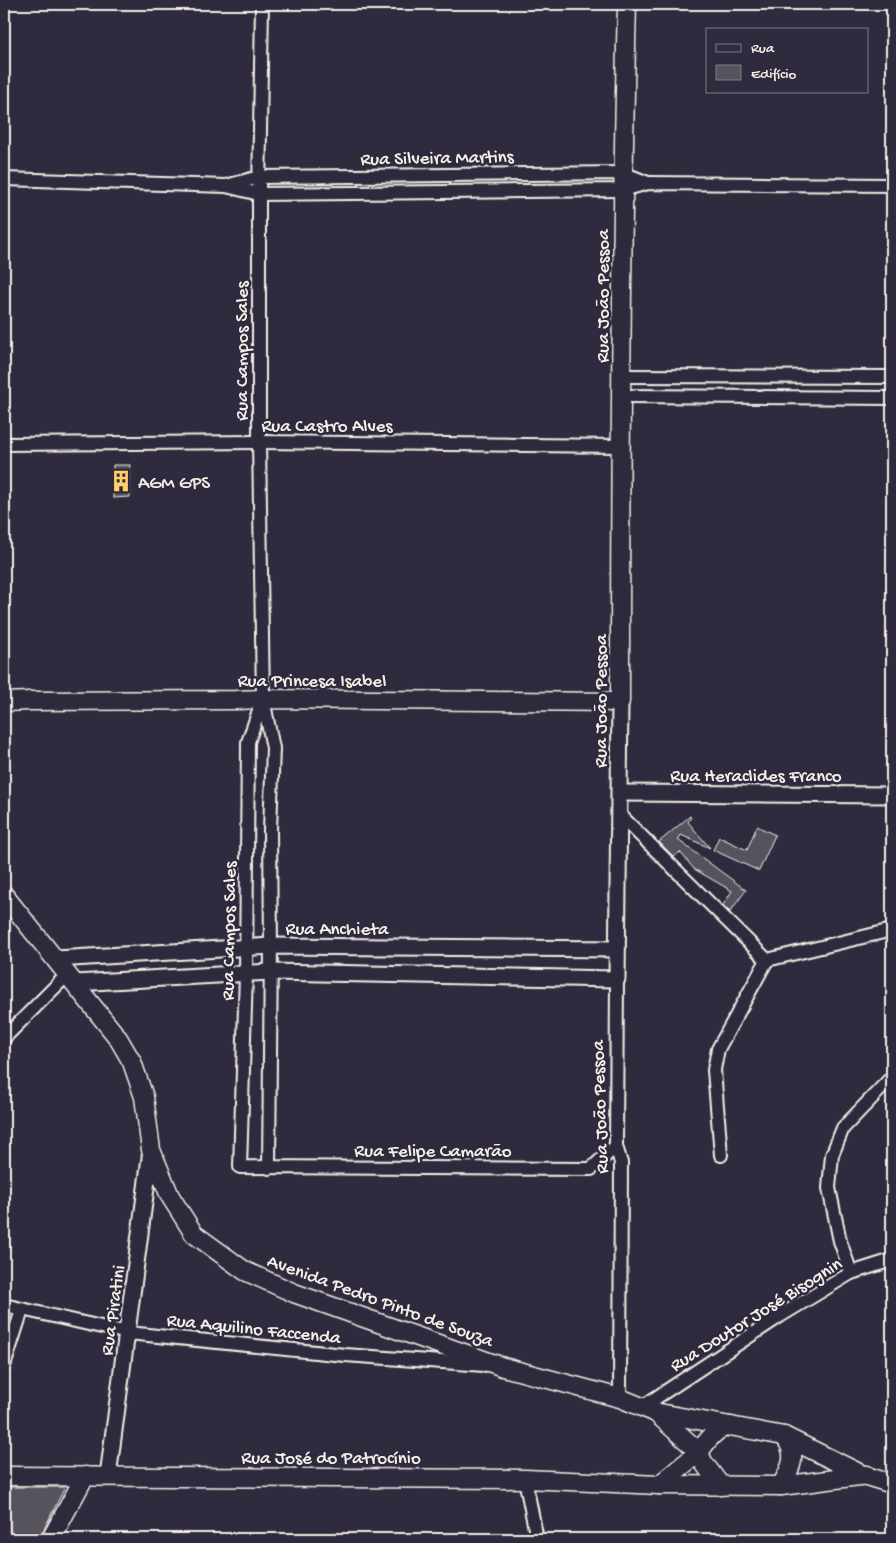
<svg xmlns="http://www.w3.org/2000/svg" width="896" height="1543" viewBox="0 0 896 1543" font-family="'Gochi Hand',sans-serif">
<style>
.building{fill:#56525f;stroke:#f4f1e8}
.lines{fill:none;stroke-linecap:round;stroke-linejoin:round}
.minor-casing{stroke:#f4f1e8;stroke-width:16}
.tertiary-casing{stroke:#f4f1e8;stroke-width:19}
.secondary-casing{stroke:#f4f1e8;stroke-width:21}
.minor{stroke:#2f2a3d;stroke-width:12}
.tertiary{stroke:#2f2a3d;stroke-width:15}
.secondary{stroke:#2f2a3d;stroke-width:18}
.labels{text-anchor:middle;stroke-width:5;stroke-linejoin:round;paint-order:stroke}
.street-label{font-size:19px;fill:#f4f1e8;stroke:#2f2a3d}
.poi-label{font-size:19px;fill:#f4f1e8;stroke:#2f2a3d;text-anchor:start}
</style>
<rect width="100%" height="100%" fill="#2f2a3d"/>
<filter id="ink" filterUnits="userSpaceOnUse"><feTurbulence type="fractalNoise" baseFrequency=".02" numOctaves="2"/><feDisplacementMap in="SourceGraphic" scale="10" xChannelSelector="R" yChannelSelector="G"/><feConvolveMatrix kernelMatrix="1 2 1 2 8 2 1 2 1" color-interpolation-filters="sRGB"/></filter>
<g filter="url(#ink)">
<g class="building">
<path d="M113,465H130V497L113,498Z"/>
<path d="M690,816L691,817L688,822L710,848L681,835L678,840L746,890L730,912L723,905L732,891L694,869L680,852L674,857L659,842Z"/>
<path d="M757,826L775,835L759,871L713,850L719,837L747,850Z"/>
<path d="M4,1487H65L39,1539H4Z"/>
</g>
<g class="lines">
<g class="minor-casing">
<g id="minor">
<path d="M262,4L259,194V442L263,699L273,748L270,830L271,946L269,1168"/>
<path d="M4,179L226,186L259,194L623,190L648,183L892,185"/>
<path d="M226,186L259,177L623,173L648,183"/>
<path d="M622,376L892,377"/>
<path d="M622,396L892,398"/>
<path d="M4,444L259,442L620,446"/>
<path d="M263,699L248,742L246,974L240,1167L591,1169L616,1146"/>
<path d="M619,814L767,960"/>
<path d="M767,960L892,930"/>
<path d="M617,979L616,1146L621,1163L620,1398"/>
<path d="M4,1038L68,974"/>
<path d="M721,1155L714,1070L718,1049L767,960"/>
<path d="M851,1273L840,1241L829,1188L832,1155L843,1128L892,1077"/>
<path d="M4,1305L128,1333L345,1355L484,1365"/>
<path d="M4,1366L22,1310"/>
<path d="M642,1407L780,1316L851,1273L892,1260"/>
<path d="M525,1479L537,1539"/>
</g>
</g>
<g class="tertiary-casing">
<g id="tertiary">
<path d="M620,793L892,795"/>
<path d="M56,959L271,946L617,949"/>
<path d="M75,983L271,972L617,979L620,702"/>
<path d="M108,1476L151,1150"/>
</g>
</g>
<g class="secondary-casing">
<g id="secondary">
<path d="M4,702L30,701L236,700L263,699L620,702C620,469 621,237 627,4"/>
<path d="M4,895L102,1018L118,1038L132,1062L144,1097L151,1150L170,1196L194,1234L245,1271L294,1293L503,1367L620,1398L654,1412L784,1436L863,1475L892,1484"/>
<path d="M655,1412L699,1452L659,1485"/>
<path d="M4,1476L525,1479L659,1485L781,1486L867,1475"/>
<path d="M721,1486L703,1462L699,1452C708,1440 715,1428 731,1426"/>
<path d="M781,1486C791,1468 799,1455 784,1436"/>
<path d="M51,1539L85,1476"/>
</g>
</g>
<use href="#minor" class="minor"/>
<use href="#tertiary" class="tertiary"/>
<use href="#secondary" class="secondary"/>
</g>
</g>
<defs>
<g id="building-bare" transform="scale(1.725)"><path d="M-4-6H4V6H1V3H-1V6H-4ZM-2.5-4.3h1.7v1.8h-1.7ZM.8-4.3h1.7v1.8H.8ZM-2.5-1h1.7V.8h-1.7ZM.8-1h1.7V.8H.8Z" fill="#ffd166" stroke="#2f2a3d" stroke-width="2.5" paint-order="stroke"/></g>
</defs>
<g fill-rule="evenodd">
<use href="#building-bare" x="121" y="481"/>
</g>
<g class="labels">
<g class="street-label">
<text transform="translate(437 156) rotate(-1)" y="7">Rua Silveira Martins</text>
<text transform="translate(601 296) rotate(-90)" y="7">Rua João Pessoa</text>
<text transform="translate(240 351) rotate(-90)" y="7">Rua Campos Sales</text>
<text x="327" y="431">Rua Castro Alves</text>
<text x="312" y="686">Rua Princesa Isabel</text>
<text transform="translate(599 701) rotate(-90)" y="7">Rua João Pessoa</text>
<text x="756" y="781">Rua Heraclides Franco</text>
<text x="337" y="934">Rua Anchieta</text>
<text transform="translate(227 931) rotate(-89)" y="7">Rua Campos Sales</text>
<text transform="translate(598 1107) rotate(-92)" y="7">Rua João Pessoa</text>
<text x="433" y="1156">Rua Felipe Camarão</text>
<text transform="translate(381 1299) rotate(20)" y="7">Avenida Pedro Pinto de Souza</text>
<text transform="translate(111 1310) rotate(-82)" y="7">Rua Piratini</text>
<text transform="translate(755 1313) rotate(-32)" y="7">Rua Doutor José Bisognin</text>
<text transform="translate(254 1327) rotate(6)" y="7">Rua Aquilino Faccenda</text>
<text x="331" y="1463">Rua José do Patrocínio</text>
</g>
<g class="poi-label">
<text x="138" y="488">AGM GPS</text>
</g>
</g>
<rect width="896" height="1543" fill="none" stroke="#2f2a3d" stroke-width="20"/>
<rect x="10" y="10" width="876" height="1523" fill="none" stroke="#f4f1e8" stroke-width="2" filter="url(#ink)"/>
<rect x="706" y="28" width="162" height="65" fill="#2f2a3d" stroke="#7e7a81"/>
<rect x="716" y="44" width="25" height="8" fill="#2f2a3d" stroke="#7e7a81"/>
<text x="751" y="52" font-size="15" fill="#f4f1e8">Rua</text>
<rect x="716" y="65" width="25" height="15" fill="#56525f" stroke="#7e7a81"/>
<text x="751" y="78" font-size="15" fill="#f4f1e8">Edifício</text>
</svg>
